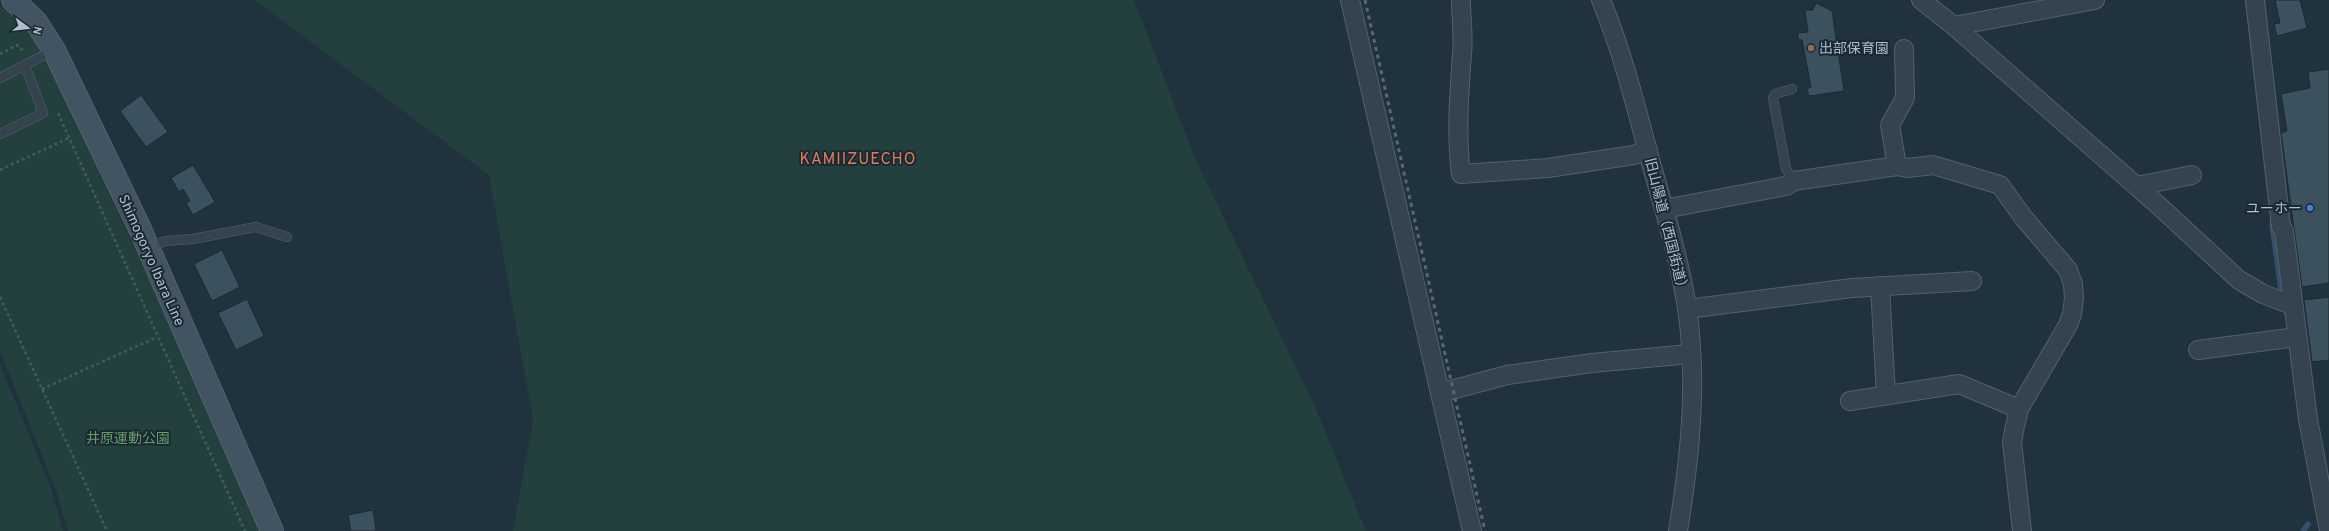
<svg xmlns="http://www.w3.org/2000/svg" width="2329" height="531" viewBox="0 0 2329 531" font-family="Overpass,'Noto Sans JP',sans-serif">
<style>
.green{fill:#23403f}
.lines{fill:none;stroke-linecap:round;stroke-linejoin:round}
.stream{stroke:#335068;stroke-width:5.5}
.building{fill:#3c515e;stroke:#1c2a35}
.lane-casing{stroke:#53616c;stroke-width:10}
.street-casing{stroke:#53616c;stroke-width:20}
.secondary-casing{stroke:#53616c;stroke-width:24}
.path{stroke:#415c5b;stroke-width:2.5;stroke-dasharray:3 3;stroke-linecap:butt}
.lane{stroke:#35434e;stroke-width:9}
.street{stroke:#35434e;stroke-width:18}
.secondary{stroke:#425362;stroke-width:22}
.rail{stroke:#566876;stroke-width:3;stroke-dasharray:4 4;stroke-linecap:butt}
.education-dot{fill:#8d6e63;stroke:#1a2833;stroke-width:1.5}
.shop-dot{fill:#3f7fe0;stroke:#1a2833;stroke-width:1.5}
.labels{text-anchor:middle;stroke-width:4;stroke-linejoin:round;paint-order:stroke}
.poi-label{font-size:14px;fill:#b0beca;stroke:#1a2833;text-anchor:start}
.street-label{font-size:14px;fill:#b0beca;stroke:#1a2833}
.park-label{font-size:14px;fill:#659d6a;stroke:#1a2833}
.quarter-label{font-size:16px;letter-spacing:1px;fill:#df7e56;stroke:#1a2833}
</style>
<rect width="100%" height="100%" fill="#21323f"/>
<g class="green">
<path d="M255,0H1134L1196,161L1312,400L1366,531H513L533,420L489,175Z"/>
<path d="M0,6C25,24 36,40 50,67L206,403L261,531H68L56,490L0,351Z"/>
<path d="M0,365L51,489L63,531H0Z"/>
</g>
<g class="lines">
<g class="stream">
<path d="M2272,224L2281,289"/>
<path d="M2303,531L2308,524"/>
</g>
</g>
<g class="building">
<path d="M2275,0H2300L2307,28L2277,36L2274,24L2280,23Z"/>
<path d="M1816,3L1832,11L1844,91L1809,96L1807,89L1811,87L1802,40L1798,39V33L1808,32L1805,10H1813Z"/>
<path d="M2329,69V283L2302,287L2281,133L2287,131L2281,94L2310,88L2308,72Z"/>
<path d="M141,95L168,132L146,147L120,111Z"/>
<path d="M193,165L215,202L193,215L186,203L190,201L183,189L179,192L171,178Z"/>
<path d="M222,250L240,287L212,301L194,264Z"/>
<path d="M2329,297V360L2312,362L2304,300Z"/>
<path d="M247,299L264,336L236,350L218,313Z"/>
<path d="M373,510L376,531H351L348,515Z"/>
</g>
<g class="lines">
<g class="lane-casing">
<g id="lane">
<path d="M0,78L54,50"/>
<path d="M1792,89L1775,94L1773,98L1786,169L1794,181"/>
<path d="M0,134L43,113L25,65"/>
<path d="M147,247L166,241L193,239L256,227L287,237"/>
</g>
</g>
<g class="street-casing">
<g id="street">
<path d="M1350,0L1440,393L1507,375L1592,363L1690,354"/>
<path d="M1461,0C1461,18 1464,37 1462,55C1459,95 1456,134 1461,174L1548,168L1634,155L1648,150"/>
<path d="M1601,0C1622,51 1635,103 1649,156C1663,206 1679,256 1687,308C1698,382 1690,458 1678,531"/>
<path d="M1921,0L1954,26L2158,205L2239,280L2263,294L2292,305"/>
<path d="M2255,0L2281,227L2284,231L2308,419L2329,531"/>
<path d="M1954,26L2095,0"/>
<path d="M1897,166L1890,125L1905,98L1904,49"/>
<path d="M2137,186L2192,175"/>
<path d="M1664,209L1786,186L1794,181L1897,166L1908,168L1933,165L2000,185L2023,217L2068,270L2073,284L2074,298L2072,314L2068,325L2019,409L2015,426L2012,442L2022,531"/>
<path d="M1880,286L1886,395"/>
<path d="M1687,309L1852,288L1972,281"/>
<path d="M2198,350L2297,337"/>
<path d="M1440,393L1472,531"/>
<path d="M1850,401L1959,384L2019,409"/>
</g>
</g>
<g class="secondary-casing">
<path id="secondary" d="M13,0L36,22L54,50L140,229L272,531"/>
</g>
<g class="path">
<path d="M0,54L17,45L23,51"/>
<path d="M58,113L245,531"/>
<path d="M0,170L69,138"/>
<path d="M0,297L107,531"/>
<path d="M42,389L157,337"/>
</g>
<use href="#lane" class="lane"/>
<use href="#street" class="street"/>
<use href="#secondary" class="secondary"/>
<path class="rail" d="M1365,0L1485,531"/>
</g>
<circle class="education-dot" cx="1811" cy="48" r="4"/>
<circle class="shop-dot" cx="2310" cy="208" r="4"/>
<g class="labels">
<g class="poi-label">
<text x="1819" y="53">出部保育園</text>
<text x="2302" y="213" text-anchor="end">ユーホー</text>
</g>
<g class="street-label">
<text transform="translate(1667 226) rotate(76)" y="5">旧山陽道（西国街道）</text>
<text transform="translate(152 260) rotate(66)" y="5">Shimogoryo Ibara Line</text>
</g>
<g class="park-label">
<text x="128" y="443">井原運動公園</text>
</g>
<g class="quarter-label">
<text x="858" y="164">KAMIIZUECHO</text>
</g>
</g>
<g transform="translate(28 28) rotate(105)" stroke="#1a2833" stroke-width="3" paint-order="stroke">
<path d="M0-3L7 15L0 10L-7 15Z" fill="#b0beca"/>
<text y="-6" font-size="11" font-weight="bold" text-anchor="middle" fill="#b0beca">N</text>
</g>
</svg>
